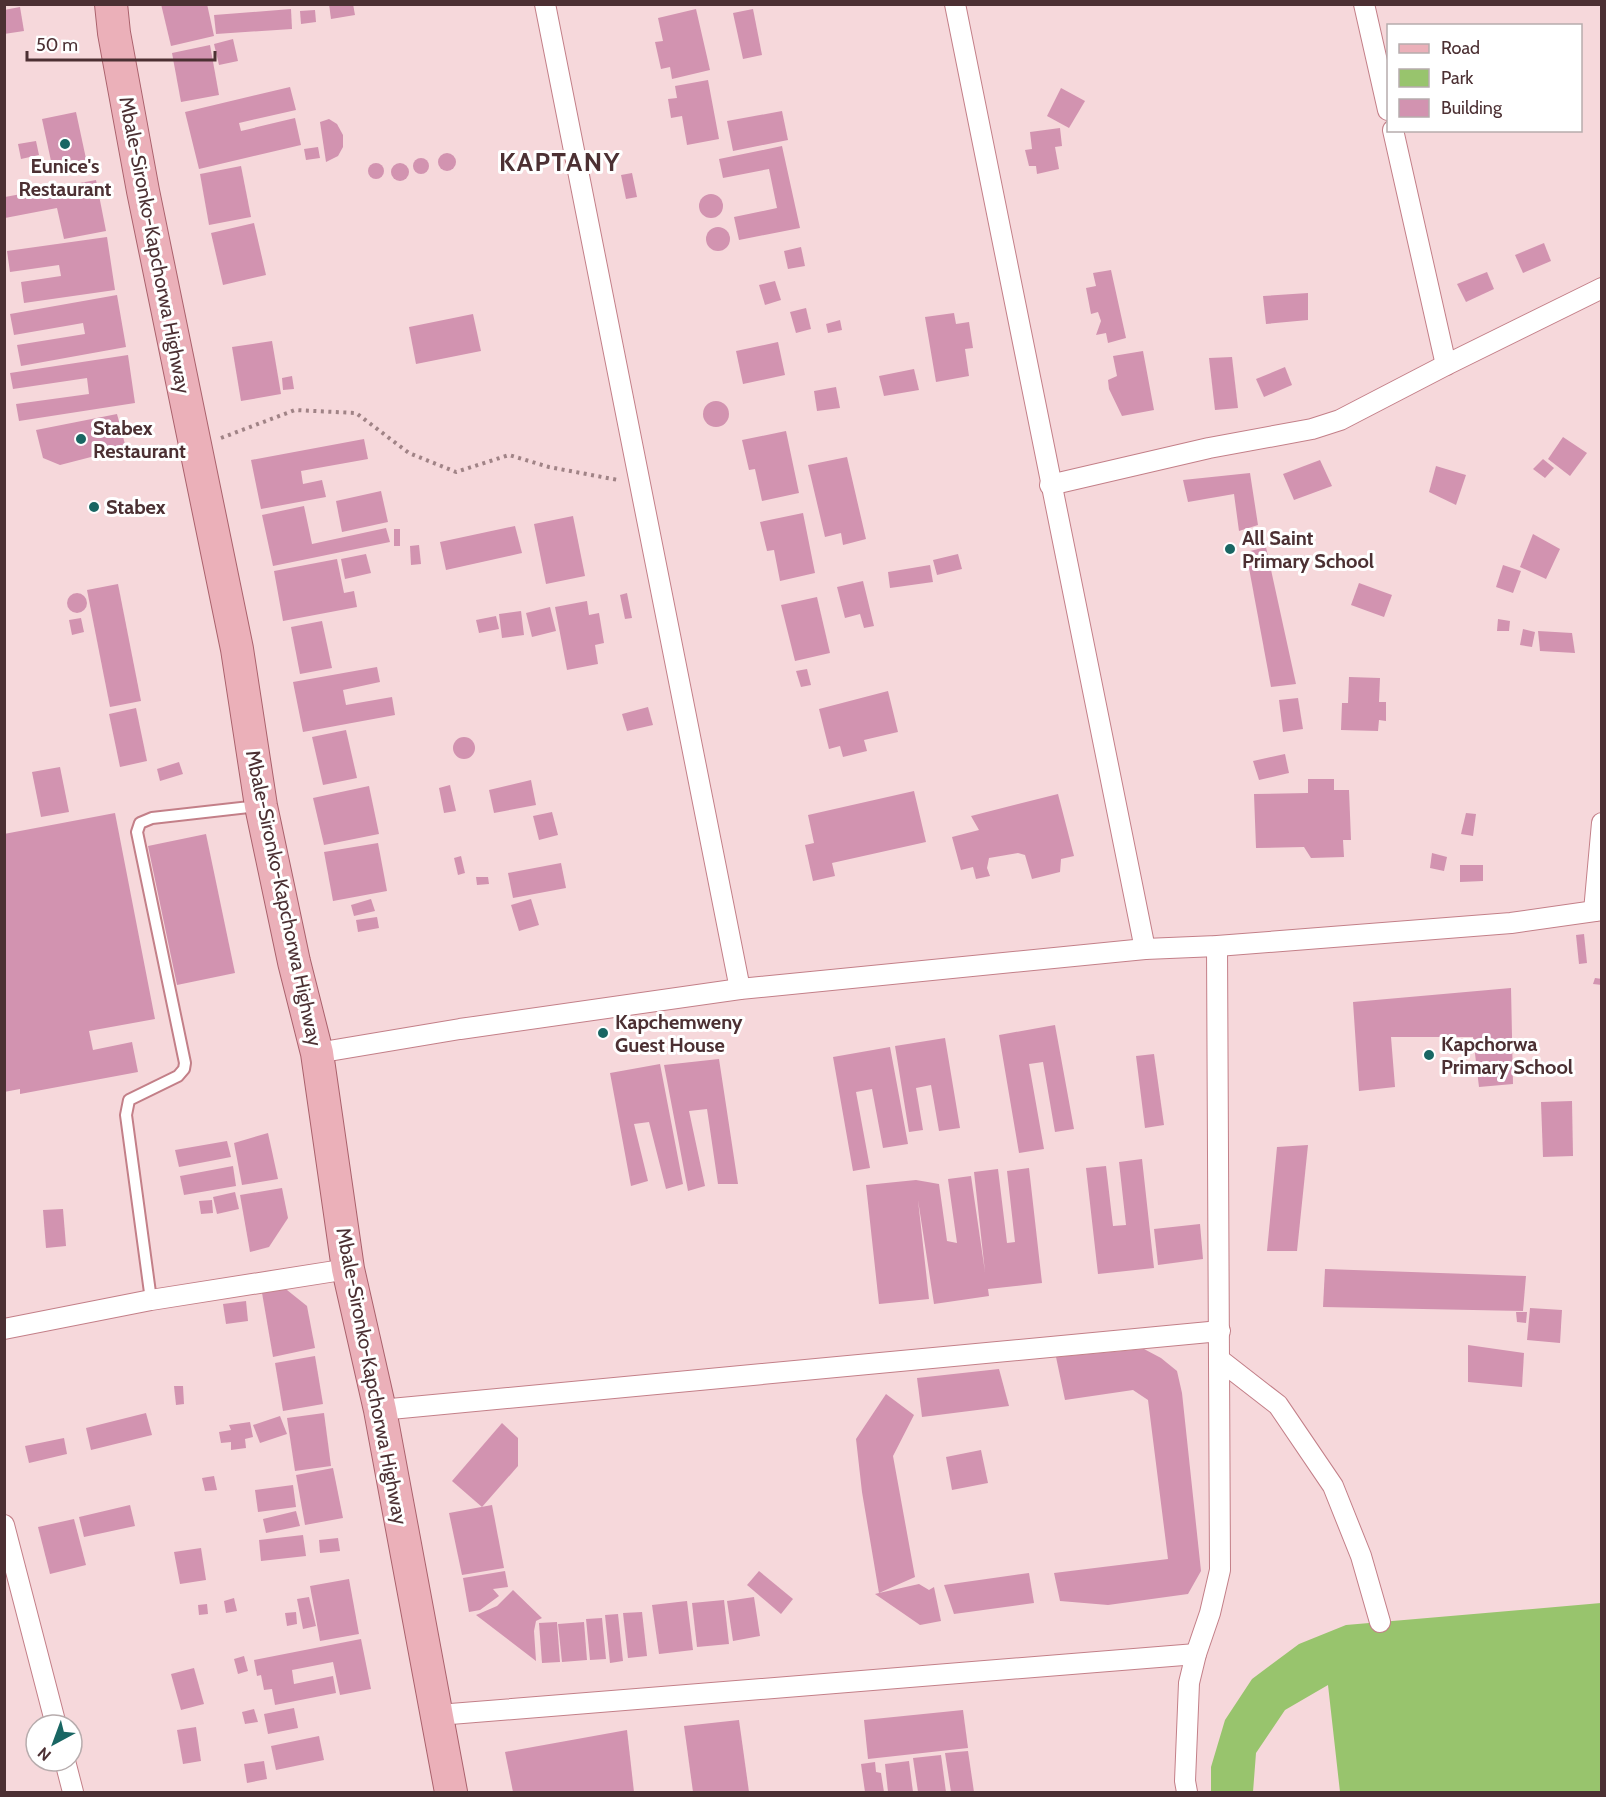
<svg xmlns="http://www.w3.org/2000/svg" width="1606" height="1797" viewBox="0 0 1606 1797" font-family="Cabin,sans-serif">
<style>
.green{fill:#98c46d}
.building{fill:#d293b0}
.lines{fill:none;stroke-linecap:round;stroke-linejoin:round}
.service-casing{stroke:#c37f88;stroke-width:14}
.minor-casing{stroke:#c37f88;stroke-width:22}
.primary-casing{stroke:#aa616c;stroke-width:34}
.path{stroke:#a08386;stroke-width:4;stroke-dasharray:3 4.5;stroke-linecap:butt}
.service{stroke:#fff;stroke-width:10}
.minor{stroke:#fff;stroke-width:20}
.primary{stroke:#ebb0b9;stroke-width:32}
.poi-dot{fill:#196663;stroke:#fff;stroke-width:2}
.labels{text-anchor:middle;stroke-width:6;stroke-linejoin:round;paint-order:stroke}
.poi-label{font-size:20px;font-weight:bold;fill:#4c3033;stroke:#fff;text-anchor:start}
.street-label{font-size:20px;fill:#4c3033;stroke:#fff}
.district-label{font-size:26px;font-weight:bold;letter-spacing:1.5px;fill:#4c3033;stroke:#fff}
</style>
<rect width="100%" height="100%" fill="#f6d8db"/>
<path class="green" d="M1601,1603V1792H1340L1328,1685L1285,1710L1256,1753L1253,1792H1211V1767L1225,1720L1252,1679L1299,1644L1346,1625Z"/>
<g class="building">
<path d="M161,4H207L214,36L171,46Z"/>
<path d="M329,4H353L355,15L331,19Z"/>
<path d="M20,7L24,31L4,34V10Z"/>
<path d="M291,9L292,29L216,34L214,15Z"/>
<path d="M696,9L710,70L672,79L670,67L661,69L655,42L663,41L658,18Z"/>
<path d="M753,9L762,55L743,59L733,13Z"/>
<path d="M315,10L316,22L301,24L300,11Z"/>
<path d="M233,39L238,61L219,65L214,44Z"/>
<path d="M210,45L219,95L181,102L172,53Z"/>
<path d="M708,80L719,139L687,145L682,116L671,118L668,99L677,98L675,86Z"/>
<path d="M290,87L296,110L239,123L241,131L295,118L301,145L199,169L185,112Z"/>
<path d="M1061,88L1085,101L1069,128L1047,116Z"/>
<path d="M782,111L788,140L733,151L727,121Z"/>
<path d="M76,112L88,168L54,175L42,119Z"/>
<path d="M329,119L337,124L343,135V147L338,156L326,162L320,122Z"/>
<path d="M1060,128L1062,146L1055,147L1059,169L1037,174L1036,166H1029L1025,150L1032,149L1030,132Z"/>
<path d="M36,141L39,155L21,159L18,144Z"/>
<path d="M782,146L800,228L739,240L734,217L777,208L769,169L723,178L719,159Z"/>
<path d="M318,147L320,158L306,160L304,149Z"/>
<circle cx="447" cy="162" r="9"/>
<circle cx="421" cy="166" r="8"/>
<circle cx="376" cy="171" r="8"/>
<circle cx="400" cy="172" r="9"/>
<path d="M241,166L251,217L209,225L200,174Z"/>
<path d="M632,173L637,197L626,199L621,175Z"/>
<path d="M96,180L106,231L64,239L57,208L5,218V197Z"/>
<circle cx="711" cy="206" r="12"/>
<path d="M254,223L266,275L223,285L211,233Z"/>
<circle cx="718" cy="239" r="12"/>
<path d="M107,237L115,290L24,303L21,282L61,276L59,265L10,272L7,251Z"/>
<path d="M1544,243L1551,261L1523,273L1515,255Z"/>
<path d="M801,247L805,266L788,269L784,251Z"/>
<path d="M1111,270L1126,338L1108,343L1106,333L1096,335L1101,321L1098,312L1091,314L1086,288L1096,286L1093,273Z"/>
<path d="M1487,272L1494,289L1466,302L1457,284Z"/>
<path d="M775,281L781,300L765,305L759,285Z"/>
<path d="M1308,293V320L1266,324L1263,296Z"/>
<path d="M117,295L126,347L21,366L17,345L85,334L83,323L14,335L10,314Z"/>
<path d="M806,308L811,329L796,333L790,312Z"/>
<path d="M954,313L956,324L969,322L973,348L965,349L969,376L936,382L925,317Z"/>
<path d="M473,314L481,351L416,364L409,327Z"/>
<path d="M840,320L842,330L828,333L826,324Z"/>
<path d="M272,341L281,394L241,401L232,347Z"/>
<path d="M778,342L785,375L743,384L736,351Z"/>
<path d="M1143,351L1154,410L1122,416L1109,389L1108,380L1117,376L1113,356Z"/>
<path d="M128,355L135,403L19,421L16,404L89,394L87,378L13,389L10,373Z"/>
<path d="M1232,357L1238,408L1215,410L1209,358Z"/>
<path d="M1285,367L1292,385L1264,397L1256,379Z"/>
<path d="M914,369L919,390L884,396L879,376Z"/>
<path d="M292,376L294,389L283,390L282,378Z"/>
<path d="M836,387L840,408L817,411L814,391Z"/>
<circle cx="716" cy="414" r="13"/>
<path d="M117,414L126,448L60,465L43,458L36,430Z"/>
<path d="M786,431L799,493L762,501L755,469L749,470L742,440Z"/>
<path d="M1563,437L1587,453L1570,476L1548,459Z"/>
<path d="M364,439L368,459L301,471L303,484L322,480L326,497L261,509L251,460Z"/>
<path d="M847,457L866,539L843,545L841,533L825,537L808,465Z"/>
<path d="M1543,459L1554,468L1545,478L1533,469Z"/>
<path d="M1320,460L1332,486L1294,500L1283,474Z"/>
<path d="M1436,466L1466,475L1456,505L1429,492Z"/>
<path d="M1250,473L1258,525L1239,531L1234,494L1188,502L1183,480Z"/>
<path d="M381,491L388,522L342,532L336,501Z"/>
<path d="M304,506L312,544L386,528L390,542L273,566L262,515Z"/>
<path d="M803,513L815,573L780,581L774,550L767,551L760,522Z"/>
<path d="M573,516L585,576L546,584L534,524Z"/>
<path d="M515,526L522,553L446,570L440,542Z"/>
<rect x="394" y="529" width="6" height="17"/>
<path d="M1533,534L1560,549L1546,579L1520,567Z"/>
<path d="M419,545L421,564L411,565L410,546Z"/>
<path d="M1266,547L1296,684L1271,687L1246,552Z"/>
<path d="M366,554L371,573L345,579L341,559Z"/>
<path d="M958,554L962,569L937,575L933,560Z"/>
<path d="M337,559L344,593L354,591L357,607L283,621L274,571Z"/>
<path d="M930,565L933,582L890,588L888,572Z"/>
<path d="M1503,565L1521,571L1513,593L1496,587Z"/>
<path d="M863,581L874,626L864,628L860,614L845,618L837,587Z"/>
<path d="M1359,583L1392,595L1384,617L1351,605Z"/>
<path d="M118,584L141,701L110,707L87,590Z"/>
<circle cx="77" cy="603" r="10"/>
<path d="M627,593L632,618L625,619L620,595Z"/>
<path d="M817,597L830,653L795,661L781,605Z"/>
<path d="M587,601L589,615L599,613L604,643L595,645L598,664L567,670L555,607Z"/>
<path d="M550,607L556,631L532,637L526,613Z"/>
<path d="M521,611L524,635L502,638L499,614Z"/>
<path d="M496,616L499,629L479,633L476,620Z"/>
<path d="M81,618L84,632L72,635L69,620Z"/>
<path d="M1498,619L1510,621L1509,631H1497Z"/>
<path d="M322,621L332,668L300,674L291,627Z"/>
<path d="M1523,629L1535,632L1532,647L1520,645Z"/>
<path d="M1538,631L1572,633L1575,653L1540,651Z"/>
<path d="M377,667L380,682L343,690L346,705L392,697L395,715L303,732L293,682Z"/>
<path d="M807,669L811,685L801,687L796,671Z"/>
<path d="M1349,677L1380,678L1379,702H1386V721L1379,720L1378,731L1341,730L1342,703H1348Z"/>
<path d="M888,691L898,732L864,740L867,751L843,757L840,746L829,749L819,709Z"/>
<path d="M1298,698L1303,729L1283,732L1279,700Z"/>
<path d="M648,707L653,725L627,731L622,714Z"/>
<path d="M136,708L147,761L120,767L109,714Z"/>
<path d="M346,730L357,778L323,785L312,737Z"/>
<circle cx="464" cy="748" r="11"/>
<path d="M1285,754L1289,773L1259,780L1253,761Z"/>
<path d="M179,762L183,774L160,781L157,769Z"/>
<path d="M60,767L69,812L41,817L32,772Z"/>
<path d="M1308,779H1334V790H1349L1351,840H1343L1344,857L1311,858L1304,847L1256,848L1254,794L1308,793Z"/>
<path d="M531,780L536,805L494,813L489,790Z"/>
<path d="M450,785L456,811L444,813L439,788Z"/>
<path d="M369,786L379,834L324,845L313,798Z"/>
<path d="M914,791L926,842L832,863L835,876L813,881L805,845L814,843L808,815Z"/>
<path d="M1058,794L1074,856L1061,859L1060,872L1032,879L1025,855L1018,853L989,858L987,868L990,876L976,879L973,867L961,870L952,837L979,830L971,816Z"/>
<path d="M552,812L558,835L539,840L533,816Z"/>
<path d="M115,813L155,1019L89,1031L93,1050L132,1042L138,1072L20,1094V1089L4,1092V834Z"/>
<path d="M1466,813L1476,814L1473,836L1461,834Z"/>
<path d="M206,834L235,973L177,985L148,846Z"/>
<path d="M378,843L387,891L333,901L324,852Z"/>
<path d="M1432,853L1447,857L1444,871L1430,868Z"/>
<path d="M461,856L465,873L458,875L454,858Z"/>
<path d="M561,863L566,888L513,898L508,873Z"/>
<path d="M1460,865H1483V881L1460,882Z"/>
<path d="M476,877H488L489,884L477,885Z"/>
<path d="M371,899L375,911L354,916L351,905Z"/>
<path d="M531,899L539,925L519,931L511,905Z"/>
<path d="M377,917L379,928L358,932L356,920Z"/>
<path d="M1584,934L1587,963L1579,964L1576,935Z"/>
<path d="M1595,978L1602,979V985L1593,984Z"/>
<path d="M1511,988L1513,1084L1479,1087L1473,1037H1391L1395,1087L1359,1091L1353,1002Z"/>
<path d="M1055,1025L1074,1129L1055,1132L1043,1062L1029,1064L1044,1149L1019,1153L999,1035Z"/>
<path d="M945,1038L960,1128L939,1131L931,1085L916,1088L923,1130L909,1132L895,1046Z"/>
<path d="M890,1047L908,1144L883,1148L872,1089L856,1092L870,1168L853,1171L833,1057Z"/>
<path d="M1154,1054L1164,1125L1145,1128L1136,1056Z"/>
<path d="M719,1059L738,1184H718L707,1109L689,1111L705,1186L688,1191L664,1065Z"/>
<path d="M660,1064L683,1184L666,1189L649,1122L634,1124L648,1181L631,1186L610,1073Z"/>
<path d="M1572,1101L1573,1156L1543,1157L1541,1102Z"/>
<path d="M268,1133L278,1179L242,1185L234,1143Z"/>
<path d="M227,1141L231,1157L179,1167L175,1150Z"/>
<path d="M1308,1145L1297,1251H1267L1277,1147Z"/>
<path d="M1142,1159L1154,1268L1098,1274L1086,1168L1106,1166L1113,1226L1126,1225L1119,1162Z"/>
<path d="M233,1166L236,1186L184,1195L180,1176Z"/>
<path d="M1029,1168L1042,1283L988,1289L989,1296L934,1304L918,1200L929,1299L879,1304L866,1185L916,1180L939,1184L947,1241L957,1243L948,1179L971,1176L985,1272L974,1172L998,1169L1007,1243L1015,1242L1007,1171Z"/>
<path d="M282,1188L288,1218L269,1247L250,1252L240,1195Z"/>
<path d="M235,1192L239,1209L217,1214L213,1197Z"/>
<path d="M212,1200L213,1213L201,1214L199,1201Z"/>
<path d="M63,1209L66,1246L46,1248L43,1210Z"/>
<path d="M1200,1224L1203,1259L1158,1265L1154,1229Z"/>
<path d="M1325,1269L1526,1276L1523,1311L1323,1307Z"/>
<path d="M282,1286L307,1306L315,1348L273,1357L261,1287Z"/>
<path d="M246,1301L248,1321L226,1324L223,1304Z"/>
<path d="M1530,1308L1562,1310L1560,1343L1527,1340Z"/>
<path d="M1516,1312H1527L1526,1323L1517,1322Z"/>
<path d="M1468,1345L1524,1353L1522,1387L1468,1382Z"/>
<path d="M1144,1349L1161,1358L1177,1371L1182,1393L1201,1571L1188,1594L1108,1605L1060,1601L1054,1573L1168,1559L1148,1400L1133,1390L1065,1400L1056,1357Z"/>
<path d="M315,1356L323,1404L283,1411L275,1363Z"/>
<path d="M999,1369L1009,1406L922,1417L917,1378Z"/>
<path d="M174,1386H183L184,1404L176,1405Z"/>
<path d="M886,1394L914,1415L893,1456L915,1577L879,1593L919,1584L929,1590L934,1587L941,1621L920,1625L875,1594L879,1593L862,1492L856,1439Z"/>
<path d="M146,1413L152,1435L91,1450L86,1428Z"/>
<path d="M324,1413L331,1466L295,1471L287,1418Z"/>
<path d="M280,1416L287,1434L260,1443L253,1425Z"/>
<path d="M250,1422L253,1437L245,1439L246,1448L231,1450V1442L221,1443L219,1432L231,1430L229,1425Z"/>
<path d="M502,1423L518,1438V1466L482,1507L452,1481Z"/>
<path d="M64,1438L67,1454L29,1463L25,1446Z"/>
<path d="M981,1450L988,1483L952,1490L946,1457Z"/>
<path d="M333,1468L343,1518L305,1525L296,1475Z"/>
<path d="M214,1476L217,1490L205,1491L202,1478Z"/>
<path d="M293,1485L296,1507L258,1512L255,1490Z"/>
<path d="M130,1505L135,1526L84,1537L79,1517Z"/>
<path d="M492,1505L504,1568L462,1575L449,1513Z"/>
<path d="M296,1511L300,1526L266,1533L263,1519Z"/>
<path d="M74,1519L86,1565L50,1574L38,1527Z"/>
<path d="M303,1535L306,1556L261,1561L259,1540Z"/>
<path d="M338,1538L340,1551L320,1553L319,1540Z"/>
<path d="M201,1548L206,1580L180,1584L174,1552Z"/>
<path d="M505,1571L508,1587L493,1589L499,1596L480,1610L469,1612L463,1578Z"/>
<path d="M759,1571L793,1599L781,1614L747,1585Z"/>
<path d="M1029,1573L1034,1603L954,1614L944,1585Z"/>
<path d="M349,1579L359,1634L320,1641L310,1586Z"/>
<path d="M513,1590L542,1618L536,1621L534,1631L536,1661L476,1615L497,1606Z"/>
<path d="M309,1597L316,1626L303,1629L297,1599Z"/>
<path d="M754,1597L760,1636L733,1641L727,1601Z"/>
<path d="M234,1598L237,1611L226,1613L224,1601Z"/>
<path d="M724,1600L729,1644L697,1647L692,1603Z"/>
<path d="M687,1601L693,1650L659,1654L652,1605Z"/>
<path d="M207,1604L208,1614L199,1615L198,1605Z"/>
<path d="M296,1612L297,1624L287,1626L285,1613Z"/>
<path d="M642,1612L647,1656L628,1658L623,1613Z"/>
<path d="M618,1614L623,1661L610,1663L605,1615Z"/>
<path d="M602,1618L606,1659L590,1660L586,1619Z"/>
<path d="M557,1622L560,1662L542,1663L539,1623Z"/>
<path d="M584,1622L587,1660L562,1662L558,1624Z"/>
<path d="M361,1639L371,1689L340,1695L333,1662L292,1670L294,1684L333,1676L336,1693L275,1705L272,1689L264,1690L261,1675L257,1676L254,1660Z"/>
<path d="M244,1656L248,1671L238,1674L234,1659Z"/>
<path d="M194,1668L204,1704L181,1710L171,1674Z"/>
<path d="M294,1708L298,1728L268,1734L264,1714Z"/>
<path d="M254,1709L258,1722L245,1724L242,1712Z"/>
<path d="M963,1710L968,1748L868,1759L864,1720Z"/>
<path d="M739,1720L749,1792H693L684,1726Z"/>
<path d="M196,1727L201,1761L183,1764L177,1730Z"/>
<path d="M627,1730L634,1792H513L505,1752Z"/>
<path d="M319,1736L324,1760L276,1770L271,1746Z"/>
<path d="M968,1751L974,1792H951L945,1753Z"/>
<path d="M941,1755L946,1792H918L913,1758Z"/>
<path d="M264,1761L267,1779L247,1783L244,1764Z"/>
<path d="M909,1761L913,1792H888L885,1764Z"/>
<path d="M875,1762L876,1772L881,1773L884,1792H865L861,1764Z"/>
</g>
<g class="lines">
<g class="service-casing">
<path id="service" d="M151,1300L126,1115L129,1100L178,1076L184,1069L185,1063L137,832L140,823L152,818L258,806"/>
</g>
<g class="minor-casing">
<g id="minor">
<path d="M545,4L740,989"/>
<path d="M955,4L1145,949"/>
<path d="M1364,4L1388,110"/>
<path d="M1393,130L1446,365"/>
<path d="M1050,485L1209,448L1312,429L1340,420L1446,365L1602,288"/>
<path d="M1594,911L1602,823"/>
<path d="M317,1053L460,1029L740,989L1145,949L1217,946L1511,923L1602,910"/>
<path d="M4,1329L151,1300L348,1269"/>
<path d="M1220,1360L1278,1405L1333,1486L1361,1556L1380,1622"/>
<path d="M380,1410L1220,1331"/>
<path d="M4,1525L56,1725"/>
<path d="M438,1715L1196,1654"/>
<path d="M65,1761L73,1792"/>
<path d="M1187,1792L1185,1781L1189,1683L1196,1654L1210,1613L1220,1570L1217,946"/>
</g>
</g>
<g class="primary-casing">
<path id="primary" d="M111,4L114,33L143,191L237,649L261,806L294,962L317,1053L348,1269L380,1410L451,1792"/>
</g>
<path class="path" d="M221,438L295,410L356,413L409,453L456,472L509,455L549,467L618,480"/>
<use href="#service" class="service"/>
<use href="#minor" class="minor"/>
<use href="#primary" class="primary"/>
</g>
<g class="poi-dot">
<circle cx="65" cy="144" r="6"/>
<circle cx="81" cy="439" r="6"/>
<circle cx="94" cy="507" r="6"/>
<circle cx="1230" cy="549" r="6"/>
<circle cx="603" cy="1033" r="6"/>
<circle cx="1429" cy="1055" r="6"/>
</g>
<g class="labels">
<g class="poi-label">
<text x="65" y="173" text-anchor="middle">Eunice's<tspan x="65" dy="23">Restaurant</tspan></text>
<text x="93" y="435">Stabex<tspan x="93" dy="23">Restaurant</tspan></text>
<text x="106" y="514">Stabex</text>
<text x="1242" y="545">All Saint<tspan x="1242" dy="23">Primary School</tspan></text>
<text x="615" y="1029">Kapchemweny<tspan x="615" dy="23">Guest House</tspan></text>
<text x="1441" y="1051">Kapchorwa<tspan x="1441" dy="23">Primary School</tspan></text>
</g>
<g class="street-label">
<text transform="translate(155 245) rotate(79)" y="7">Mbale-Sironko-Kapchorwa Highway</text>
<text transform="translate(284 898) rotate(78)" y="7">Mbale-Sironko-Kapchorwa Highway</text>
<text transform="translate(372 1376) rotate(79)" y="7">Mbale-Sironko-Kapchorwa Highway</text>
</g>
<g class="district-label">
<text x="560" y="171">KAPTANY</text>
</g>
</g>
<rect width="1606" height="1797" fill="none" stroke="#4c3033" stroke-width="12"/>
<rect x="1387" y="24" width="195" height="108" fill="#ffffff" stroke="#b7acad" stroke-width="1.5"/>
<rect x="1399" y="44" width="30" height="9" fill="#ebb0b9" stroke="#b7acad" stroke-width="1.5"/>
<text x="1441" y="54" font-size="18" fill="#4c3033">Road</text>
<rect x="1399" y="69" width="30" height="18" fill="#98c46d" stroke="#b7acad" stroke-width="1.5"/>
<text x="1441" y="84" font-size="18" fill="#4c3033">Park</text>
<rect x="1399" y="99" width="30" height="18" fill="#d293b0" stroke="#b7acad" stroke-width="1.5"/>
<text x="1441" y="114" font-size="18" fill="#4c3033">Building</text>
<g transform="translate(54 1743) rotate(221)"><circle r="28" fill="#ffffff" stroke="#b7acad" stroke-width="1.5"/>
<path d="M0-4.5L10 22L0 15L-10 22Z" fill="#196663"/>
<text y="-9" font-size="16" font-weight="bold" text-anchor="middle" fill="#4c3033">N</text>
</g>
<path d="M27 51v9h188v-9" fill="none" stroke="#4c3033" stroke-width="3"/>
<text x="36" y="51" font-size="18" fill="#4c3033" stroke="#ffffff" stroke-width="4.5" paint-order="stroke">50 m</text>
</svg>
